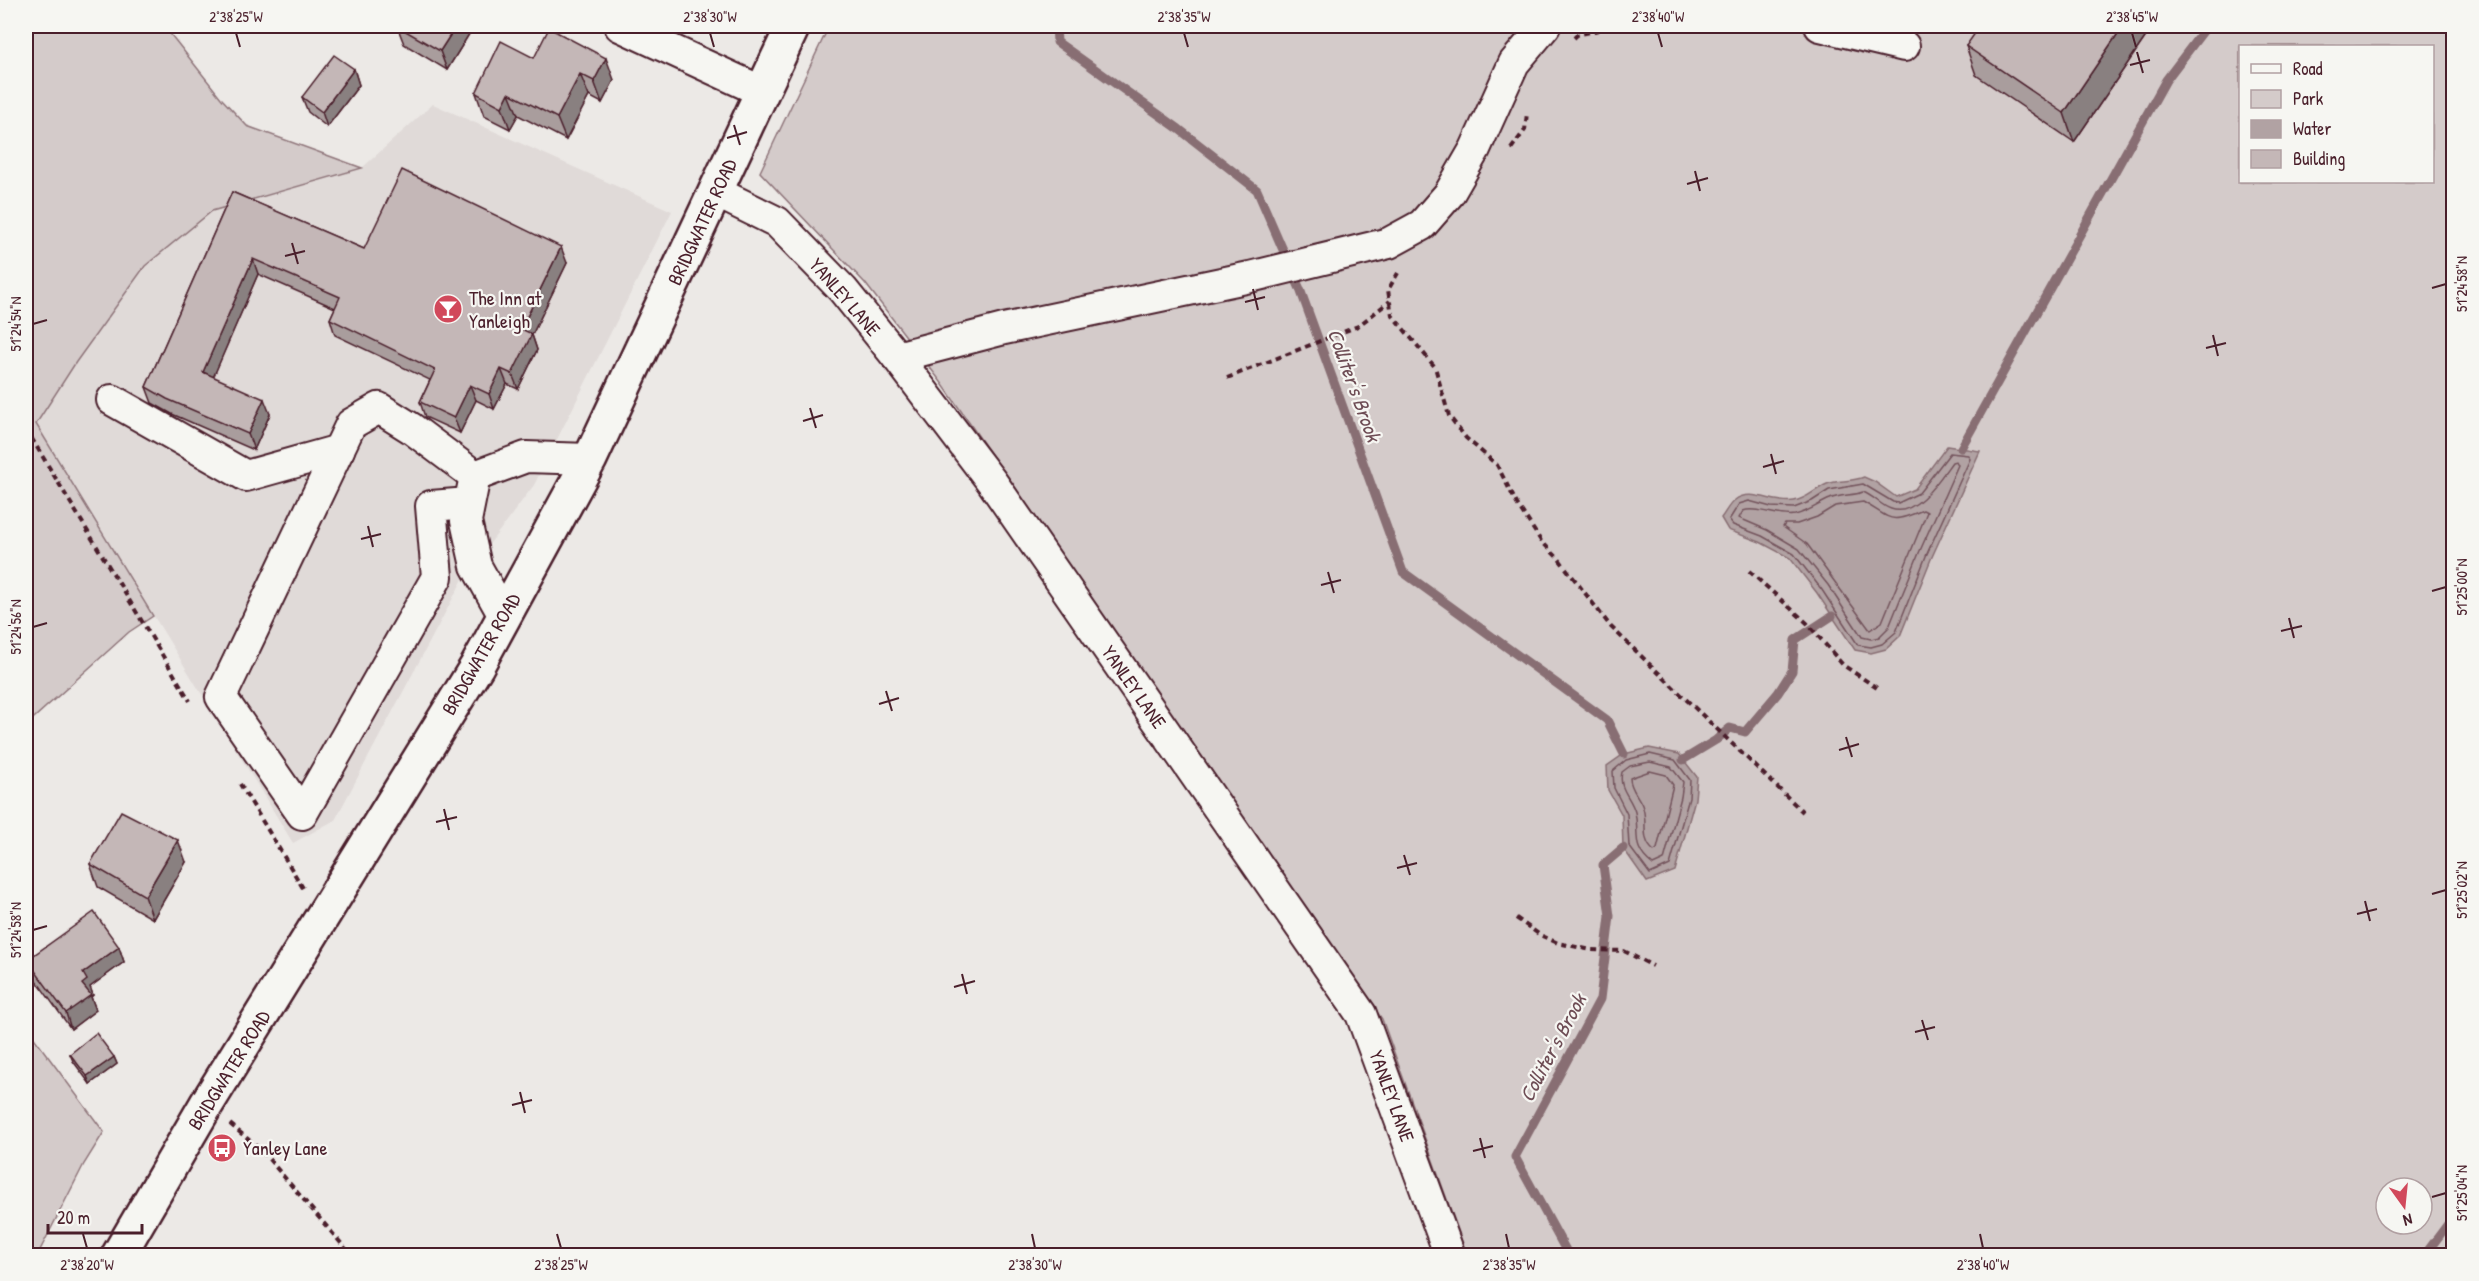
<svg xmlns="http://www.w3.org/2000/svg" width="2479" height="1281" viewBox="0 0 2479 1281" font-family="'Patrick Hand',sans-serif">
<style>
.built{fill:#e0dad8}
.green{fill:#d4cbca;stroke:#8f757a;stroke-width:1.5;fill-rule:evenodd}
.water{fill:#b1a2a3;stroke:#886e73;stroke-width:1.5}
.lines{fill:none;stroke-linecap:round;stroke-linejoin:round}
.shore{stroke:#73535b;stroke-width:1.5}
.stream{stroke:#886e73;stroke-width:9}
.minor-casing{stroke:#4a1f2b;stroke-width:34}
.highway-casing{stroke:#4a1f2b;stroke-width:38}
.path{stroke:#4a1f2b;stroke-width:4;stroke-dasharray:6 4.5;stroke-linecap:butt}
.minor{stroke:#f6f6f2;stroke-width:30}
.highway{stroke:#f6f6f2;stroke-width:33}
.wall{fill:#a99d9d;stroke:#4a1f2b;stroke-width:1.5}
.shaded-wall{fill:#898080;stroke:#4a1f2b;stroke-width:1.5}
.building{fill:#c4b7b7;stroke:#4a1f2b;stroke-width:1.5}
.ticks{fill:none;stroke:#4a1f2b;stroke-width:2}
.labels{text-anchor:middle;stroke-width:4.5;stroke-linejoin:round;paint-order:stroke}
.street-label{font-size:20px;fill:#4a1f2b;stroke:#f6f6f2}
.poi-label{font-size:20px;fill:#4a1f2b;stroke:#f6f6f2;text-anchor:start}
.water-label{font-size:21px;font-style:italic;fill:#6e4d55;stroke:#f6f6f2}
.neatline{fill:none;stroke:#4a1f2b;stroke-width:2}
.ticks-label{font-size:15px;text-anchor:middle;fill:#4a1f2b}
</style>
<rect width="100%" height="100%" fill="#ece9e6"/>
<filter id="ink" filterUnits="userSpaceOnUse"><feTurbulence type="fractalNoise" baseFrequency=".0167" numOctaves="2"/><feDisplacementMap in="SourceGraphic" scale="12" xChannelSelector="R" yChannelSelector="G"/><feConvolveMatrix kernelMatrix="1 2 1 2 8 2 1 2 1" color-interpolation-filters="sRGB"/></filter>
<g filter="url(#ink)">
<path class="built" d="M433,104L672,211L534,485L463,579L335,820L293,843L36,424L76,362L145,266L212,211L362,168Z"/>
<g class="green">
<path d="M26,26H164L221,98L247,126L362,168L212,211L145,266L76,362L36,424L153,616L129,632L26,725Z"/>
<path d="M829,26H2453V1255H1467L1382,1019L941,382L865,283L760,172ZM2240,46H2432V182H2240ZM2386,1188H2422V1224H2386Z"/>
<path d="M26,1027L104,1132L84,1164L37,1256L26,1255Z"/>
</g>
<g class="water">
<path d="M1947,446L1980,451L1931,559L1900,636L1886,649L1871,653L1855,650L1817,593L1790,558L1760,542L1728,530L1721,518C1725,513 1729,504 1735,500C1750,487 1776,505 1794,501C1807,499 1815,489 1827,484C1838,480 1852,482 1864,477L1875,482L1896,497L1915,489Z"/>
<path d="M1649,748L1679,754L1697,777L1695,799L1675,871L1647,882L1623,848L1622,815L1608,790L1607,766L1624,754Z"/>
</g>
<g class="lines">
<g class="shore">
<path d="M1950,453L1968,455L1970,459L1926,556L1896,632L1882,644L1871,647L1858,645L1822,590L1794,554L1762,536L1733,525L1729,520L1739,504L1749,501L1771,507L1794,508L1812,501L1829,490L1863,484L1893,502L1898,503L1919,493Z"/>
<path d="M1956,461L1958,465L1919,553L1889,627L1879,637L1871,639L1862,637L1828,585L1799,549L1767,530L1739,518L1743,511C1757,506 1779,518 1795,515C1809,512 1818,504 1830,499C1840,494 1853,496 1863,492C1874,496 1881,506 1891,509C1916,518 1941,477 1952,462Z"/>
<path d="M1863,502C1893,519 1888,525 1923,510L1927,512L1882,622L1870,630L1807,544L1783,527L1785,524H1797L1817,517L1835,506Z"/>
<path d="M1650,754L1675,760L1690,780L1689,798L1670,865L1650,874L1629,846L1627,814L1614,788L1613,771L1626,760Z"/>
<path d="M1650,762L1671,767L1683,782L1681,797L1664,860L1653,865C1630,847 1640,835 1635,812C1631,797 1618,789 1622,772L1630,766Z"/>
<path d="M1650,771L1666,775L1673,785L1657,849L1654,851C1639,839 1649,821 1642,805C1638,796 1630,788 1630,778Z"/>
</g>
<g class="stream">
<path d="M1056,26L1057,42L1179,129L1257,190L1300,289L1403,572L1607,720L1624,754"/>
<path d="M1961,448L2166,80L2207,26"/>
<path d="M1683,760L1716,740L1730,728L1745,732L1778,693L1792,671L1795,640L1832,616"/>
<path d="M1569,1256L1515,1157L1600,999L1610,916L1603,865L1623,848"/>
<path d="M2424,1256L2454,1216"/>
</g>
<g class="minor-casing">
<g id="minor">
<path d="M620,26L763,92"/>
<path d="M1820,26L1904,46"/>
<path d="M716,192L777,222L843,290L897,357L992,482L1361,1014L1450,1256"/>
<path d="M897,357L1004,329L1250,277L1389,243L1422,225L1449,194L1475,149L1514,63L1545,26"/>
<path d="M112,400L246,476L339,450"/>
<path d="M469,503L431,506L437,577L302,814L221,697L351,424L379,408L411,428L475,476"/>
<path d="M504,616L476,566L466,521L475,476L526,457L590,459"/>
</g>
</g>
<g class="highway-casing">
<path id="highway" d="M118,1256L206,1105L477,666L590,459L793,26"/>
</g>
<g class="path">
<path d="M1574,38L1577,35L1616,26"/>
<path d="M1511,149L1525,130L1527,113"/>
<path d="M1398,273L1388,290L1392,315L1435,367L1449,416L1466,438L1497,465L1517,504L1541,541L1559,559L1611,627L1803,812"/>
<path d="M1227,378L1358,326L1390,301"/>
<path d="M26,429L190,701"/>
<path d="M1749,571L1807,623L1843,665L1880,690"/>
<path d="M240,784L303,888"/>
<path d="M1516,918L1540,935L1558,943L1591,950L1624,951L1653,966"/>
<path d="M230,1124L261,1150L352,1256"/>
</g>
<use href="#minor" class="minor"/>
<use href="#highway" class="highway"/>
</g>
<g class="wall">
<path d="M397,26H474L447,70L404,44Z"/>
<path d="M2153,26L2074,142L1976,75L1966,46Z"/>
<path d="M534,58L614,80L602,103L589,96L566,140L518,115L510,129L484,116L476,93Z"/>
<path d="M354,69L359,85L327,127L308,112L302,97Z"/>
<path d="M232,192L364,249L567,263L532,335L537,350L518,389L507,384L494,409L476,400L460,433L425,417L420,402L430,380L335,335L330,319L335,308L258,274L213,377L270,414L254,450L172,414L152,403L146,387Z"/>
<path d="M186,862L153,919L98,887L90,864Z"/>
<path d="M119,947L124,962L90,987L93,995L91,997L96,1010L71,1029L33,976L27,960Z"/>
<path d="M70,1054L114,1057L117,1064L90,1084L73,1061Z"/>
</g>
<g class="shaded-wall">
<path d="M456,26H474L447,70L440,51Z"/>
<path d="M2123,26H2153L2074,142L2064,113Z"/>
<path d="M606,58L614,80L602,103L594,81Z"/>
<path d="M354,69L359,85L327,127L322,112Z"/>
<path d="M580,74L589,96L566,140L557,118Z"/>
<path d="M509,93L518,115L510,129L502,107Z"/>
<path d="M561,247L567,263L532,335L537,350L518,389L512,374L521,329Z"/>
<path d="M253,259L258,274L209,387L203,372Z"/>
<path d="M501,369L507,384L494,409L489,394Z"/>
<path d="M470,385L476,400L460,433L454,418Z"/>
<path d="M264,399L270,414L254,450L248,434Z"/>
<path d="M178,840L186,862L153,919L145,896Z"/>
<path d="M119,947L124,962L90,987L93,995L91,997L96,1010L71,1029L66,1013L82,984L83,973Z"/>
<path d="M114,1057L117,1064L90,1084L87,1076Z"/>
</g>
<g class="building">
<path d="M397,26H456L440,51Z"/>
<path d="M1980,26H2123L2064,113L1966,46Z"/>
<path d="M549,28L606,58L594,81L580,74L557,118L509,93L502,107L476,93L501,41L534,58Z"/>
<path d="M334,55L354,69L322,112L302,97Z"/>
<path d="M402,170L561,247L521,329L532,334L512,374L501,369L489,394L470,385L454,418L420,402L435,370L330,319L340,297L253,259L203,372L264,399L248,434L167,399L146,387L232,192L364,249Z"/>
<path d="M121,811L178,840L145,896L90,864Z"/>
<path d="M94,912L119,947L83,973L87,980L82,984L91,995L66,1013L27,960Z"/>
<path d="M96,1033L114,1057L87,1076L70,1054Z"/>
</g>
</g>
<path class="ticks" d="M236,33L240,47M710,33L714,47M1184,33L1188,47M1658,33L1662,47M2132,33L2136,47M2137,52L2143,73M2130,65L2150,60M734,125L740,145M727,138L747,132M1695,171L1700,191M1687,184L1708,178M292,243L298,264M285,256L305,251M2432,288L2446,284M1253,289L1258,310M1245,302L1265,297M33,324L47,320M2213,335L2218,356M2206,348L2226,343M810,408L816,428M803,421L823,415M1771,454L1776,474M1763,467L1784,461M368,526L373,547M361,539L381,534M1328,572L1334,593M1321,585L1341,580M2432,591L2446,587M2289,618L2294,638M33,627L47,623M2281,631L2302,626M886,691L892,711M879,704L899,698M1846,737L1852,757M1839,750L1859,744M444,809L449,830M436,822L457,817M1404,855L1410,875M1397,868L1417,863M2432,894L2446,890M2365,901L2370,921M2357,914L2377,909M33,930L47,926M962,974L967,994M954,987L975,981M1922,1020L1928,1040M1915,1032L1935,1027M520,1092L525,1113M512,1105L532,1100M1480,1138L1485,1158M1473,1151L1493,1146M2432,1197L2446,1193M83,1234L87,1248M557,1234L561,1248M1032,1234L1035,1248M1506,1234L1509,1248M1980,1234L1983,1248"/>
<defs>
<g id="bar-disc" transform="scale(1.5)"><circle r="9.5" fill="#d1495b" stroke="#f6f6f2"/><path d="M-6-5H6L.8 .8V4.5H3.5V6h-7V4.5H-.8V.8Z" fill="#fff"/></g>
<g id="bus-disc" transform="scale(1.5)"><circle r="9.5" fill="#d1495b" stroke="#f6f6f2"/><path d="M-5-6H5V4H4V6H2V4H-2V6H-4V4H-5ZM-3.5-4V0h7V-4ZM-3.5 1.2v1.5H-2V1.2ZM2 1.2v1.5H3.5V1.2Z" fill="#fff"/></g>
</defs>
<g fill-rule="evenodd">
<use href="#bar-disc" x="448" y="309"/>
<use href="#bus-disc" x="222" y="1148"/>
</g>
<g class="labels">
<g class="street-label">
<text transform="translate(702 222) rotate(-65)" y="7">BRIDGWATER ROAD</text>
<text transform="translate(845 297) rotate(49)" y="7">YANLEY LANE</text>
<text transform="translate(481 654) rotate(-60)" y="7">BRIDGWATER ROAD</text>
<text transform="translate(1134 687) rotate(55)" y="7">YANLEY LANE</text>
<text transform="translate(229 1070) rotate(-58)" y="7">BRIDGWATER ROAD</text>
<text transform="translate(1392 1096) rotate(70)" y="7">YANLEY LANE</text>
</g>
<g class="poi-label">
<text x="469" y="305">The Inn at<tspan x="469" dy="23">Yanleigh</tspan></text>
<text x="243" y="1155">Yanley Lane</text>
</g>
<g class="water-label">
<text transform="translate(1354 385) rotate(70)" y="7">Colliter's Brook</text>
<text transform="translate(1553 1048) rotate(-62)" y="7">Colliter's Brook</text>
</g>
</g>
<rect width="2479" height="1281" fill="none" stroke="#f6f6f2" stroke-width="66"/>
<rect x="2239" y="45" width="195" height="138" fill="#f6f6f2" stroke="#b1a0a2" stroke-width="1.5"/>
<rect x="2251" y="64" width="30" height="9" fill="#f6f6f2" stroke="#b1a0a2" stroke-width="1.5"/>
<text x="2293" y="75" font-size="18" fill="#4a1f2b">Road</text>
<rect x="2251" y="90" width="30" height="18" fill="#d4cbca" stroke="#b1a0a2" stroke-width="1.5"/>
<text x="2293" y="105" font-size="18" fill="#4a1f2b">Park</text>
<rect x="2251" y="120" width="30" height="18" fill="#b1a2a3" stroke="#b1a0a2" stroke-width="1.5"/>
<text x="2293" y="135" font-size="18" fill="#4a1f2b">Water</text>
<rect x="2251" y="150" width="30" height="18" fill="#c4b7b7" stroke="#b1a0a2" stroke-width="1.5"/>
<text x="2293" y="165" font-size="18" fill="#4a1f2b">Building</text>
<g transform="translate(2404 1206) rotate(165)"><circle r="28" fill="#f6f6f2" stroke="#b1a0a2" stroke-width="1.5"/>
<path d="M0-4.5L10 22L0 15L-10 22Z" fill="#d1495b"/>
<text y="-9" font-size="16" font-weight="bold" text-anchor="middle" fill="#4a1f2b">N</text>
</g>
<path d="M48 1224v9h94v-9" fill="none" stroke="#4a1f2b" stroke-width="3"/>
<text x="57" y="1224" font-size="18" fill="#4a1f2b" stroke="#f6f6f2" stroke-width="4.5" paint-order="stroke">20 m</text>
<rect x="33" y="33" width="2413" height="1215" class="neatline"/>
<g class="ticks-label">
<text x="236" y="22">2°38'25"W</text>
<text x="710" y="22">2°38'30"W</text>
<text x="1184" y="22">2°38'35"W</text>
<text x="1658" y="22">2°38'40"W</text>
<text x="2132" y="22">2°38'45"W</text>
<text transform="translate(2462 284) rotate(-90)" y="5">51°24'58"N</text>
<text transform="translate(16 324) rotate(-90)" y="5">51°24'54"N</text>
<text transform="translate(2462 587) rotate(-90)" y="5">51°25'00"N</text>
<text transform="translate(16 627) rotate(-90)" y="5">51°24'56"N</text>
<text transform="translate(2462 890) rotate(-90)" y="5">51°25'02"N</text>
<text transform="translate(16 930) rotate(-90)" y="5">51°24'58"N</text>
<text transform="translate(2462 1193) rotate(-90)" y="5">51°25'04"N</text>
<text x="87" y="1270">2°38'20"W</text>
<text x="561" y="1270">2°38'25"W</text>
<text x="1035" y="1270">2°38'30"W</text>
<text x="1509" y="1270">2°38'35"W</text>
<text x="1983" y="1270">2°38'40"W</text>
</g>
</svg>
